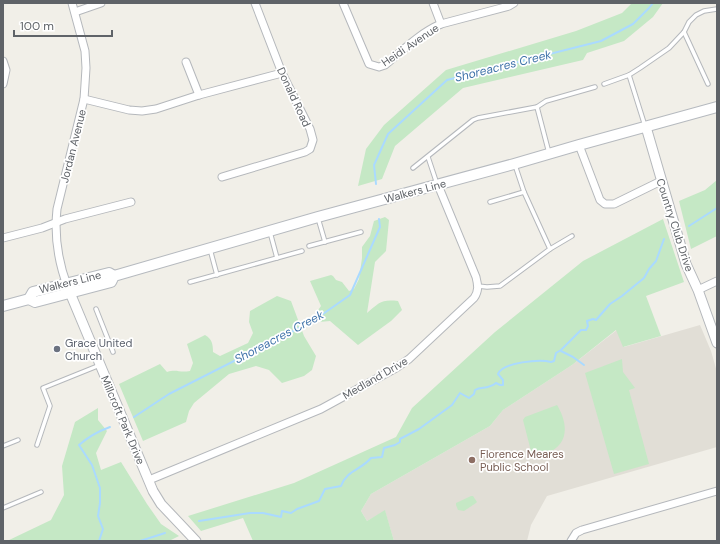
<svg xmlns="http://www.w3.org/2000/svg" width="720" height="544" viewBox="0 0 720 544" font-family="'DM Sans',sans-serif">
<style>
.education{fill:#e1ded6}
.green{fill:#c5e8c5}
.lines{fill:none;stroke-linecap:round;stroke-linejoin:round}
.stream{stroke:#aadaff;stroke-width:2}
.service-casing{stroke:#b5b8bc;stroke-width:5.5}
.minor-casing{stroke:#b5b8bc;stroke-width:9}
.tertiary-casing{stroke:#b5b8bc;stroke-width:11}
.secondary-casing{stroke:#b6babf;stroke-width:12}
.service{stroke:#fff;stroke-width:3.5}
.minor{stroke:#fff;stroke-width:7}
.tertiary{stroke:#fff;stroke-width:9}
.secondary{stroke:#fff;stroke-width:10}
.worship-dot{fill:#6b7280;stroke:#fff;stroke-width:1.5}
.education-dot{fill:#8d6e63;stroke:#fff;stroke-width:1.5}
.labels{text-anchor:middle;stroke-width:3.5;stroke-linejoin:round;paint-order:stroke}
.street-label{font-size:11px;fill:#5f6368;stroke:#fff}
.worship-label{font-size:11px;fill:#5b616d;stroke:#fff;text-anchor:start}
.education-label{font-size:11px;fill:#785e54;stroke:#fff;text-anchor:start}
.water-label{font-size:12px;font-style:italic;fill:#4174aa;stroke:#fff}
</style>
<rect width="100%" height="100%" fill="#f1efe8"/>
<path class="education" d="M700,325L711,351L717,372V447L547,496L531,525L527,541H394L385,511L367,521L361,511L371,494L490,426L503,410L572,365L617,330L624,347Z"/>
<g class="green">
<path d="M632,3H663L653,17L624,41L587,53L583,60L463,88L395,146L382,179L358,186L366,149L384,125L446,70L576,31L622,13Z"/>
<path d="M717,180V236L691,249L679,201L705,190Z"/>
<path d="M385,217L389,220L386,251L375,262L367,313C379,303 381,299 398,301L402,310L391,321L358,345L330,321L319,322L316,313L321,306L310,281L331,275L333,276L336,280L342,282L349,291L354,289L359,279L362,258V247L370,236L374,221Z"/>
<path d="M663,219L684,282L646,296L661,336L623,347L616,330L572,365L503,410L490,426L371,494L361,511L367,521L385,510L394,541H253L243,518L201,531L188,516L294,483L396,437L412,408L495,332L583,261Z"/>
<path d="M277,296L291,301L304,336L316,356L312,370L304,376L282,383L269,370L256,366L229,374L194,403L189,411L186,422L143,441L119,384L160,364L167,372C177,369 179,373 190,371L193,363L187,344L205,335C212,339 213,344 213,352L220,356L248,343L253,333L249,322L250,311Z"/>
<path d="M622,359L623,372L635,388L629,390L649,464L614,474L585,373Z"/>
<path d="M557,405C565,418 570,437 556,448C550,453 540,455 533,459L523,420L525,417Z"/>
<path d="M98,408V420L107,431L96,453L101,470L121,462L147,504L161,524L179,536L169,541H7L51,520L64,495L62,466L75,422Z"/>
<path d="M471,496H473L477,502L476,503L464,511L458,510L456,505V503Z"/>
</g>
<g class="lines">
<g class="stream">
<path d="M376,184L374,165L388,134L447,80L601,41L633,24L649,8L653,3"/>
<path d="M689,226L717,208"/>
<path d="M561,351L573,357L584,365"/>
<path d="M134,417L169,394L313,321L350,295L380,227L379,219"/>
<path d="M199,521L250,513H263L281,517L282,511L291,513L297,509L319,501L325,489L341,486C347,470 361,470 371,458L382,457L384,448L395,445L400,442V439L419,429L452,405L460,393L469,398L474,394L475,390C482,386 487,390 496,383L500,385H503V380L498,374C503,362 540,359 551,362L554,361L556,353L561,350L581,330H586L588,326L587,321L593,319L596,320L610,304L622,296L644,278L649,269L656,261L664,239"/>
<path d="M99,541L103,529L98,516L100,503V488L92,465L79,445C88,437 99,431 110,427"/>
<path d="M140,541L165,533"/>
</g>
<g class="service-casing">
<g id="service">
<path d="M684,32L708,84"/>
<path d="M629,75L645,126"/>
<path d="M604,84L629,75L640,68L669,48L684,32L689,22L696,15L704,11L717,9"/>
<path d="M537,107L549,153"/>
<path d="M428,157L437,184"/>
<path d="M413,168L473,120L478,118L537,107L546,101L595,87"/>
<path d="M490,202L524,192"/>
<path d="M318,218L325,242"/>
<path d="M270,232L277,258"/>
<path d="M309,246L361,232"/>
<path d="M210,249L217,275"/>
<path d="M550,249L572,236"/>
<path d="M190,282L302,251"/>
<path d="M478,286L487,287L500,286L550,249L524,192L515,165"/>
<path d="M96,309L113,352"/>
<path d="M37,445L50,406L43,388L100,365"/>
<path d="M3,446L18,440"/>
<path d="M3,508L41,492"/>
</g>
</g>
<g class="minor-casing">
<g id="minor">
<path d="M343,3L369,64L379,67L385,65C403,50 420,33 441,24L509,6L514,3"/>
<path d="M433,3L441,24"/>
<path d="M75,12L101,3"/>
<path d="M3,61L6,70L3,84"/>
<path d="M186,62L199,95"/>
<path d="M84,99L129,110L142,111L156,109L199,95L282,73"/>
<path d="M579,145L600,200L605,204H614L661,181"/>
<path d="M222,177L305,152L310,149L313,140L310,129L282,73L255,3"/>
<path d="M3,238L42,228L65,219L131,202"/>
<path d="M68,288C58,262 54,237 57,209L84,99L85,84L86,68L85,51L72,3"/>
<path d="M698,290L717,281"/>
<path d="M149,480L321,409L396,368L409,359L474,298C479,291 478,285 476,277L438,185"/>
<path d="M571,541L576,533L582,530L717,491"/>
</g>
</g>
<g class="tertiary-casing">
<g id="tertiary">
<path d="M646,127L686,264L698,290L717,343"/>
<path d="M68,288L153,491L161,504L196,541"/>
</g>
</g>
<g class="secondary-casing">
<g id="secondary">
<path d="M29,299L33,292L109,273L114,276"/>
<path d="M3,306L29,299L35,302L111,282L114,276L318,217L514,164L579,145L717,107"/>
</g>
</g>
<use href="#service" class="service"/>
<use href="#minor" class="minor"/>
<use href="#tertiary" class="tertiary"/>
<use href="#secondary" class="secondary"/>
</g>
<circle class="worship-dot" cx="57" cy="349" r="4"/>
<circle class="education-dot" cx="472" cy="460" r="4"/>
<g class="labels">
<g class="street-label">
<text transform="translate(410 45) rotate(-34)" y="4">Heidi Avenue</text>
<text transform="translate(294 97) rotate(65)" y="4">Donald Road</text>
<text transform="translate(73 146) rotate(-76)" y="4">Jordan Avenue</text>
<text transform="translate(415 191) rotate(-15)" y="4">Walkers Line</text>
<text transform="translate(675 225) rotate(72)" y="4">Country Club Drive</text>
<text transform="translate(70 282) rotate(-14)" y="4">Walkers Line</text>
<text transform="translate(375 378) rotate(-30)" y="4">Medland Drive</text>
<text transform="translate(123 420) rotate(67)" y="4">Millcroft Park Drive</text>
</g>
<g class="worship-label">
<text x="65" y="347">Grace United<tspan x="65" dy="13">Church</tspan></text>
</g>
<g class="education-label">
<text x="480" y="458">Florence Meares<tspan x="480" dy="13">Public School</tspan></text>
</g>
<g class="water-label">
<text transform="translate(503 66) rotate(-14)" y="4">Shoreacres Creek</text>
<text transform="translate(279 337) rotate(-28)" y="4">Shoreacres Creek</text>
</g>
</g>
<rect width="720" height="544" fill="none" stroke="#5f6368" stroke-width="8"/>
<path d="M14 30v6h98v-6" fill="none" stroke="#5f6368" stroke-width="2"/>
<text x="20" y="30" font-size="12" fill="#5f6368" stroke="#ffffff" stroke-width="3" paint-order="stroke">100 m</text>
</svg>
